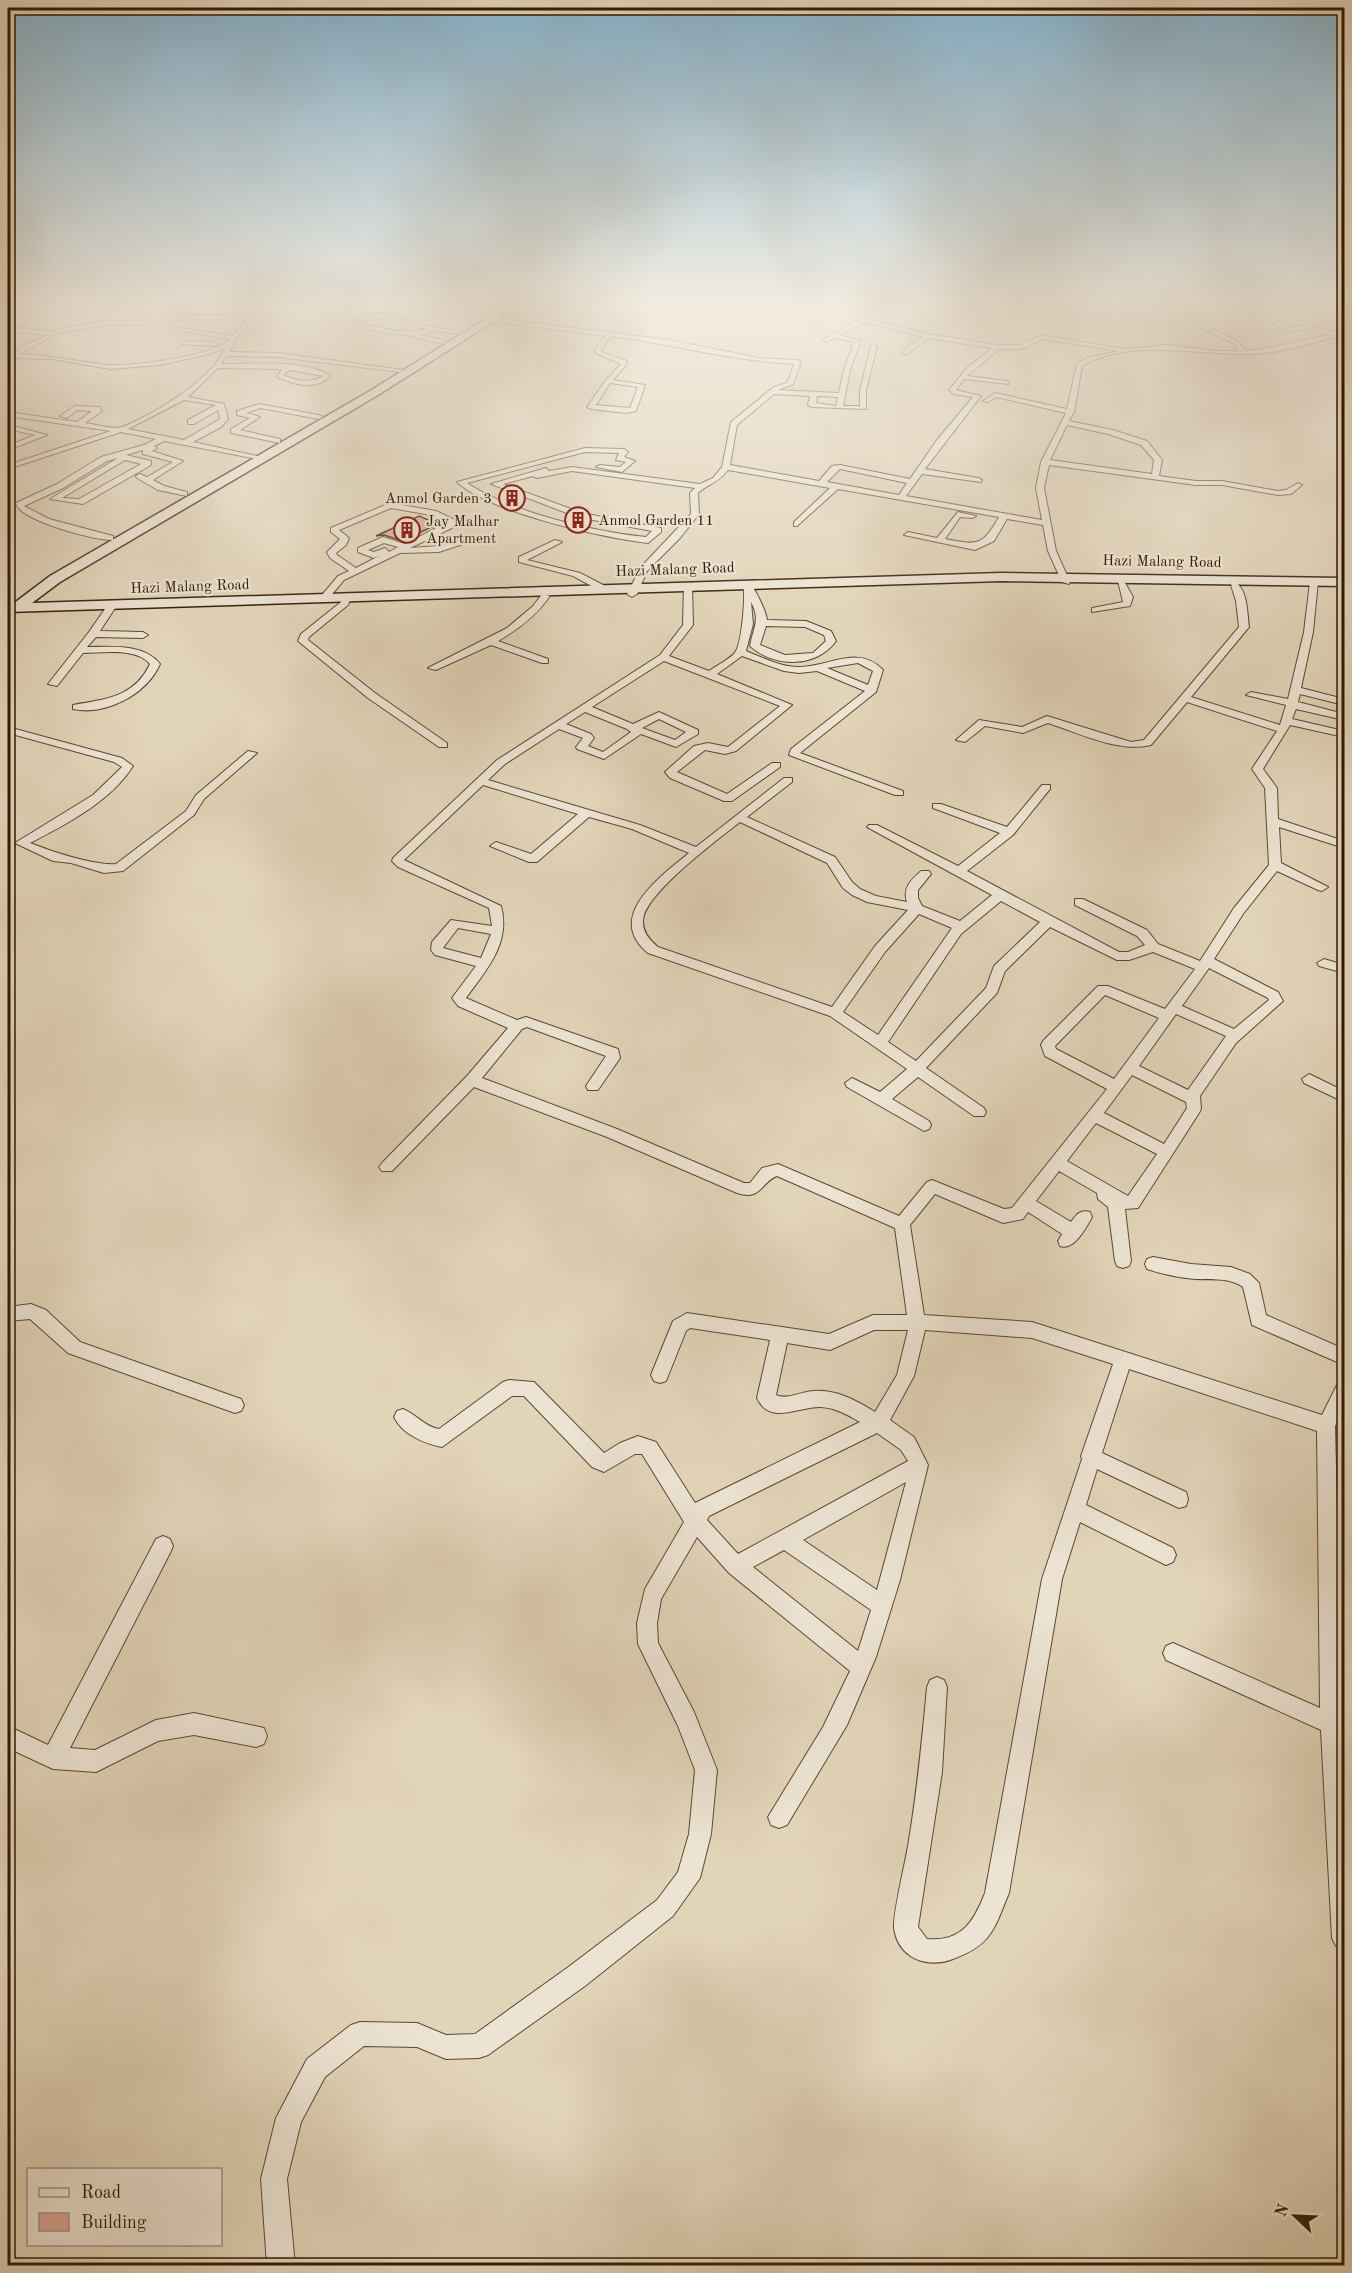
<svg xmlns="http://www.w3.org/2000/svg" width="1352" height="2273" viewBox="0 0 1352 2273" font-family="'Old Standard TT',serif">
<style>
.building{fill:#d9a293;stroke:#301904;stroke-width:1.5}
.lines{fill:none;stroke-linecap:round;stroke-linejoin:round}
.street-casing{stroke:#5c4831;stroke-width:2}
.secondary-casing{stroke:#301904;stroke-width:3}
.street{fill:#ece3d2;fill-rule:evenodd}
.secondary{fill:#ece3d2;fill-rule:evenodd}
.labels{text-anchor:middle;stroke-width:4.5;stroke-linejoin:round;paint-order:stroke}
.far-poi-label{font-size:15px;fill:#301904;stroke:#ece3d2;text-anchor:start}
.far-street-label{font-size:15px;fill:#301904;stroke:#ece3d2}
</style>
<rect width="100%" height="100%" fill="#e2d4b9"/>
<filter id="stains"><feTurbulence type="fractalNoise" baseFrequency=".00333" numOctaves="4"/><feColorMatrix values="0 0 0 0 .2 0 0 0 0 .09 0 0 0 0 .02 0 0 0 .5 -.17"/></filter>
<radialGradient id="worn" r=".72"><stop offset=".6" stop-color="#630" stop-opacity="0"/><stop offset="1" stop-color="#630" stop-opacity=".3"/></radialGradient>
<path class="building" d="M419,516L438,524L402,541L384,535L376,536Z"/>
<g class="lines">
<g class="street-casing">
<g id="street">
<path d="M60,302H69L48,311L20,308L8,313V309C25,301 42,309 60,302Z"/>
<path d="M112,302H120L117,304L130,307L138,302L183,305L207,302L183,309L143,305L131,311L109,306Z"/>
<path d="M240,302H273C257,317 236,332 230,352L278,353L403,370L400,372L278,357L227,356L221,364C252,364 305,359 331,376C314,391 296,385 277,377L282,369L218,368L188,397L224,404L228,419L221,427L193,442L266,458L262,460L164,441L154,446L157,448L152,451L183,461L153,480L164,486L187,492V496L158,490L137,478L136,476L140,474L147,477L173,462L143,454V450L126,455L151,461V465L83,504L50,499L118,458L107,461L63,488L24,506L49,519L113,536V540C96,541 18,520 16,503L57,484L101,457L144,445L156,439L121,432L8,469V465L111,431L8,416V412L77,422L92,411L77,410L67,418L60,416L75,406L99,407L102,411L85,423C95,424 112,430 122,427C152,416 214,378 225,348L212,353L161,365L110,369L52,359L16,358L8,370C6,349 32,343 48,335L8,331V327L51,331L103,321H143L168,316L251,314L261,306L242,305ZM248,318L233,336L181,328L183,331L230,339C216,356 130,367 108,365C78,362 50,355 20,354L55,334L103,325H143L168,320ZM290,370L323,376C309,384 297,381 283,375ZM184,400L216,405L188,420V424H194L218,410L220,419L184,440L128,429ZM125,460L141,464L79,499L62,498Z"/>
<path d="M389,302H407L489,314L487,317L669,340L759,358L798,360L801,362L793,384L778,390L839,393L844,370L854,342L835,338L826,342L823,340L891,302H899L869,319L928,334L997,345H1021L1041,335L1124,349L1167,345L1218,351H1238L1233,343L1201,328L1179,302H1228L1189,307L1205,326L1237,341L1245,350H1258L1328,335L1312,328L1290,332L1272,323C1298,311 1320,336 1344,331V335C1316,341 1284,353 1254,354C1201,356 1130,337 1082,366L1074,412L1069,421L1113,430L1147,441L1162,460L1159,476L1196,481H1222L1278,491L1286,490L1298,483L1302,485L1291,494L1278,495L1222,485H1196L1049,465L1044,488L1056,551L1070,582L1069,584L1062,582L1048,551L1043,525L1007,519L994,541L975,550L904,535L908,532L937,538L958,512L976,516L972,518L960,517L945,539C977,545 982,547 999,517L838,489L797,526H794V522L830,488L728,470C717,484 709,483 698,493L699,514L680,538L647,571L637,594L632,597L627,594L641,567L691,514L690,493L695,488L572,471L537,478L533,476L503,484L582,513L661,528V532L648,543C603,538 489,512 457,482L585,448L624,449L628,452L624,457L635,461L622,472L596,467L600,465L620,467L626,462L616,460L619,453L585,452L467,483C510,512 594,532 646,537L652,531L577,517L491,484L546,468L549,471L572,467L700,484L713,478L722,467L731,422L774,387L787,383L794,364C733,361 672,344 611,336L601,349L602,352L627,361L626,365L613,380L645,385L636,411L626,413L591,409L587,407L606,380L621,364L596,353L595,349L605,336L483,320L480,318L483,316ZM864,322L923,337L909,345L903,353L906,355L929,338L992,348L967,368L949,390L954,394L973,397L937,440L910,479L840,465L832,466L819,481L730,465L737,425L774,394L810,396L808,405L812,407L866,409V390L877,346L874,344L871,346L860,390V406H843L850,370L861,341L839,335ZM1291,323L1305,326L1291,328L1282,324ZM1042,339L1119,351L1087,358L1077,364L1067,409L995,393L983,401L988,402L996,397L1066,413L1041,462L1036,488L1042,520L906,496L922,474L981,482L982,480L978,478L925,469L981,396L956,390L964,379L1009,384L1007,381L967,376L999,349H1022ZM610,383L638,387L630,408L596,405ZM817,396L838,397L836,406L816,403ZM1067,425L1108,434L1141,445L1154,460L1152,474L1050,460ZM840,469L907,483L899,495L827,482Z"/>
<path d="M500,302L542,306L572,302L542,310Z"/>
<path d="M810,302H820L777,317L772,316Z"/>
<path d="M1116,302H1127L1105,309L1102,307Z"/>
<path d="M381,313L422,325L463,332L460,334L437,331L420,335L447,341L445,344L416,338V336L383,333L350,323L367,315ZM372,318H387L429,330L396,331L358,323Z"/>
<path d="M183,341L214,342L217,344L214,346L181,344Z"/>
<path d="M259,404L319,415L323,417L319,419L260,408L247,413L260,417L240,430L280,439V443L231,433V429L250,418L237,415V411Z"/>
<path d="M13,426L47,435L8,450V446L35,435L13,430Z"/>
<path d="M390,503L436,511L457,521L452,528L410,548L439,546L462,540L466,543L439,552L400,553L344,580L328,599H322V595L338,576L349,571L330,558L327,552L340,539L331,532V528ZM391,508L431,515L448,522L405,544L383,537L358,548V552L374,558L381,555L356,568L337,555L336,553L346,545L349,538L339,530ZM384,543L398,547L389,552L385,548L374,552L368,550Z"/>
<path d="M555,540L562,542L527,560L580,573L605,586V590H599L573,576L519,562V557Z"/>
<path d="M1314,579L1318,582L1313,632L1301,688L1344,699V705L1300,694L1298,702L1344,714V720L1296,709L1292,719L1344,731V737L1290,725L1263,769L1277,788L1278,819L1344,841V848L1279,827L1281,863L1328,887L1322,891L1318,890L1277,871L1243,914L1214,959L1278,992L1283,1001L1236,1043L1200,1096L1201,1109L1199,1113L1138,1208L1125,1209L1131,1261L1129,1266L1123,1268L1117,1266L1115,1261L1108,1207L1098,1199L1097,1193L1059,1171L1036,1201L1071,1222C1076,1215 1080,1209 1090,1212L1092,1217C1086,1228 1074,1251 1060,1246L1058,1241L1062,1234L1028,1212L1023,1219L1003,1223L935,1194L910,1225L924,1315L1032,1322L1322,1415L1338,1383L1344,1381V1406L1335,1426L1342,1717L1344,1718V1950L1336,1946L1332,1938L1321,1730L1166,1660L1163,1653L1166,1646L1173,1643L1320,1708L1317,1431L1129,1369L1102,1453L1186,1492L1188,1499L1186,1506L1179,1508L1097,1469L1086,1505L1173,1548L1176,1555L1173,1562L1166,1565L1080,1522L1062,1579L1009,1893C994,1929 992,1945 953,1959C927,1969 898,1958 894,1928C893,1913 905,1864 908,1846C917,1793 922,1741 927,1687L930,1680L937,1677L944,1680L947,1687L942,1772L918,1927L927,1939C962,1942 974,1921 985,1893L1042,1579L1082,1459L1081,1456L1113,1364L1032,1338L925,1330L914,1376L890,1420L914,1437L928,1465L900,1580L876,1657L847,1725L787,1825L779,1828L771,1825L768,1817L823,1727L850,1671L729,1573L697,1537L661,1599L657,1623L658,1643L694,1712L717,1770L711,1834L700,1878L673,1916L585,1986L488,2055L479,2058L446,2059L417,2047L364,2046L325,2077L301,2122L287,2179L295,2266H267L261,2179L276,2118L307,2059L351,2025L360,2022L417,2023L446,2035L475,2034L567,1968L657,1900L678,1872L689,1834L695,1770L678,1726L638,1644L637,1623L645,1589L684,1522L642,1454H635L604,1472L592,1467L524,1396H512L442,1447C425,1444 402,1434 394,1417L397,1411L403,1409C416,1414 425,1427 439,1429L503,1382L509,1380L534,1382L604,1453L620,1443L638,1436L656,1442L695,1503L860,1422C848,1415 836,1408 821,1407C799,1406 770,1426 757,1398L770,1340L690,1328L686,1331L666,1381L660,1383L654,1381L651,1375L673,1321L687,1313L829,1334L873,1315H907L895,1228L777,1176C761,1182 761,1201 737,1193L607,1137L474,1087L392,1171H382L379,1167L382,1163L467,1076L508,1028L458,1006L452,998L476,966L435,955L431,950L432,942L451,920L492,926L489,908L398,867L392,861L393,858L497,760L660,655L683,625L684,584L692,586L693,625L669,656L709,671C716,666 732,658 736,651C742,640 746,594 743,584L747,581C754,585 766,611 767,620L806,621L831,631L836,641C817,668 774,668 750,646C753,628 761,620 751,602L753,624L746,651C763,658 781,667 799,667C829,667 858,644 883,670L876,692L800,753L903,791V795H895L789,755L791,749L865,691L817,671L799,673L784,671L742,656L717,674L792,705L736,751L725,754L705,750L677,772L727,794L772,763H780V767L732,801H724L670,778L665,772L694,746L708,743L728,747L780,706L664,661L592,707L633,724L659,712L698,730V734L676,747L641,734L604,759L577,749L576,747L583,738L559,729L505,764L488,780L640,825L696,847L784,778H792V782L747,817L835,857L852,882L860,889L876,896L907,902C902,888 911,880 921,871H929L931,874L918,890V898L922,906L960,921L992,895L867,827L869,825H877L958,866L1000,833L933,808V804H941L1007,827L1042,785H1050V789L1013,835L967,871L1119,952H1128L1145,945L1137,936L1075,905V899H1083L1147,930L1158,944L1200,961L1234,908L1269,865L1265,788L1252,769L1277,731L1187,702L1151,745C1118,753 1079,733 1048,723L1023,733L985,726L965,742L956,740L979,720L1022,727L1047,716L1131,742L1144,740L1239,627L1236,601L1231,585L1235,582C1248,590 1247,613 1249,627L1191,697L1280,725L1286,705L1246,695L1251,692L1288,699L1304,632L1310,582ZM766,626L805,627L824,635L826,641L813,653L785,655L760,645ZM858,663L873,671L868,685L827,668ZM585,712L627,729L631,732L603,752L588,746L594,738L591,734L566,724ZM659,719L686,732L675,740L642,728ZM483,785L578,814L531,854L496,842L490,846L529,862H537L589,817L632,829L689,853C660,877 604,917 648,953L830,1016L907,1069L880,1092L852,1078L845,1083L847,1087L924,1131L929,1129L931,1125L929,1121L892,1099L918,1077L974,1116H984L986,1112L984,1108L926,1068L997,993L1005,971L1050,927L1117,960H1129L1153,952L1195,969L1165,1009L1108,986H1098L1043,1041L1041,1045L1045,1056L1107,1089L1012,1208L1004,1209L932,1180L927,1182L899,1216L778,1164L762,1168L750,1183H744L617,1129L482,1078L522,1029L527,1027L606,1056L586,1086L588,1090H598L620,1058L618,1049L526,1017L517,1020L466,998C487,969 511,943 501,906L404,860ZM740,822L827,863L843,888L852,895L867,902L908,910L875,946L832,1007L658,947C648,939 640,929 644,915C654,887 716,841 740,822ZM1001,901L1040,922L994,966L986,988L916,1061L888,1042L961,934ZM919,914L952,928L878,1035L843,1012L885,952ZM458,928L491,934L481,958L443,948ZM1209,968L1268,998L1269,1000L1234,1029L1182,1006ZM1105,995L1159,1018L1114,1079L1056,1049L1055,1046ZM1176,1014L1226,1036L1188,1090L1139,1066ZM1132,1075L1186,1102L1187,1108L1164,1144L1104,1113ZM1096,1123L1157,1154L1128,1196L1067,1161ZM874,1330H908L897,1375L875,1412C856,1400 835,1389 813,1391C800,1392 787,1400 776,1395L787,1343L830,1350ZM877,1433L901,1450L908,1461L738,1554L707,1520L709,1516ZM906,1482L877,1590L803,1540ZM784,1550L871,1610L858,1651L753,1567Z"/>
<path d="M1118,581H1124L1133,597L1130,606L1092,612V608L1123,602Z"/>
<path d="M346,594L351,597L348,605L309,637L308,640L375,693L447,743V747H439L368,698L298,641L301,634L341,602L343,595Z"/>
<path d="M542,594L550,596C536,616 519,629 498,641L548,659V663H542L491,645L436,670L428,668L507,628L533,606Z"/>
<path d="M109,603L117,605L100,631L143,632L148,635L143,638L96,637L87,647C111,647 144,643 160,664C147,694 106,716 73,709V705C105,699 134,698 150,664C136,647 102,653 83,653L57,686L48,684L89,632Z"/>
<path d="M8,727L122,758L133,766C111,801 67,824 30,843C50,851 95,866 116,864L186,811L196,795L248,751L257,753L204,799L194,815L123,871L104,873L71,863L53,861L15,843L93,795L122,767L114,762L8,733Z"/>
<path d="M1324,959L1344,965V973L1319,966L1317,963Z"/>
<path d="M1309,1074L1344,1091V1102L1304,1083L1302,1079Z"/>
<path d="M1153,1257L1191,1264L1231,1267L1250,1274L1259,1283L1266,1315L1344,1349V1365L1252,1325L1243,1287C1229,1277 1212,1280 1196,1279C1180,1278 1162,1274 1147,1269L1145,1264L1147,1259Z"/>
<path d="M31,1304L46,1310L80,1342L241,1399L244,1405L241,1411L235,1413L68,1353L30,1319L8,1321V1307Z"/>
<path d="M163,1536L170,1539L173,1546L170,1553L70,1748L95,1750L156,1720L194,1713L264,1728L267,1736L264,1744L256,1747L194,1735L158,1741L96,1772L53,1769L8,1748V1726L48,1745L156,1539Z"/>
</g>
</g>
<g class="secondary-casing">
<path id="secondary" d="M513,302H524L378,395L60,582L32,603L1001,573L1344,578V586L1001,581L8,612V604H13L50,576L370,391Z"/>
</g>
<use href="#street" class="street"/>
<use href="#secondary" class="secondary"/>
</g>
<linearGradient id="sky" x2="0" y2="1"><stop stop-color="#87b6d3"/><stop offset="0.49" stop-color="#f2ece0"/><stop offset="1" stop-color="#f2ece0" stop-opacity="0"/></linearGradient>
<rect width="1352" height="621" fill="url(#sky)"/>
<defs>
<g id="building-ring" transform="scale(1.35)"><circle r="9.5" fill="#ece3d2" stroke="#8f2418" stroke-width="1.5"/><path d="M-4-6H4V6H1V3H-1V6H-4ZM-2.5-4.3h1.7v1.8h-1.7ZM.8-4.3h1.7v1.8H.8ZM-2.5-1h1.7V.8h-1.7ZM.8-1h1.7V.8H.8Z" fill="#8f2418"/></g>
</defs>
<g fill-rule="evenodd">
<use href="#building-ring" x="512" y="498"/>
<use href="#building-ring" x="578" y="520"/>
<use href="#building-ring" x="407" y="530"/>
</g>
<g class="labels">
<g class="far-poi-label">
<text x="492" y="503" text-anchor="end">Anmol Garden 3</text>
<text x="598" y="525">Anmol Garden 11</text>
<text x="426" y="526">Jay Malhar<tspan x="426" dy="17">Apartment</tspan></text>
</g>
<g class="far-street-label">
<text transform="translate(1162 561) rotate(1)" y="5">Hazi Malang Road</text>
<text transform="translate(675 569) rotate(-2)" y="5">Hazi Malang Road</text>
<text transform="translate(190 586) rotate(-2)" y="5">Hazi Malang Road</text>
</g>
</g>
<rect width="1352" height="2273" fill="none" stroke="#e2d4b9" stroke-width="30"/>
<rect x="9" y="9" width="1334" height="2255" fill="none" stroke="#301904" stroke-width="3"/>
<rect x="15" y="15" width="1322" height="2243" fill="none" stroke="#301904" stroke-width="1.5"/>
<rect x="27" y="2168" width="195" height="78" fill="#ece3d2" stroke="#a19280" stroke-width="1.5"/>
<rect x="39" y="2188" width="30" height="9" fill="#ece3d2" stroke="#a19280" stroke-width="1.5"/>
<text x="81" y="2198" font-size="18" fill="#301904">Road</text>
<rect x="39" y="2213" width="30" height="18" fill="#d9a293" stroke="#a19280" stroke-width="1.5"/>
<text x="81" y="2228" font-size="18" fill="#301904">Building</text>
<g transform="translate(1295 2216) rotate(293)" stroke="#ece3d2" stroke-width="4.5" paint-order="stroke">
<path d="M0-4.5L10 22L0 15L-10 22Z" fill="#301904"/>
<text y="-9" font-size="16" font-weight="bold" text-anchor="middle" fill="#301904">N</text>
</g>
<rect width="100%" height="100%" filter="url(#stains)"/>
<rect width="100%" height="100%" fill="url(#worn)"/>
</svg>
